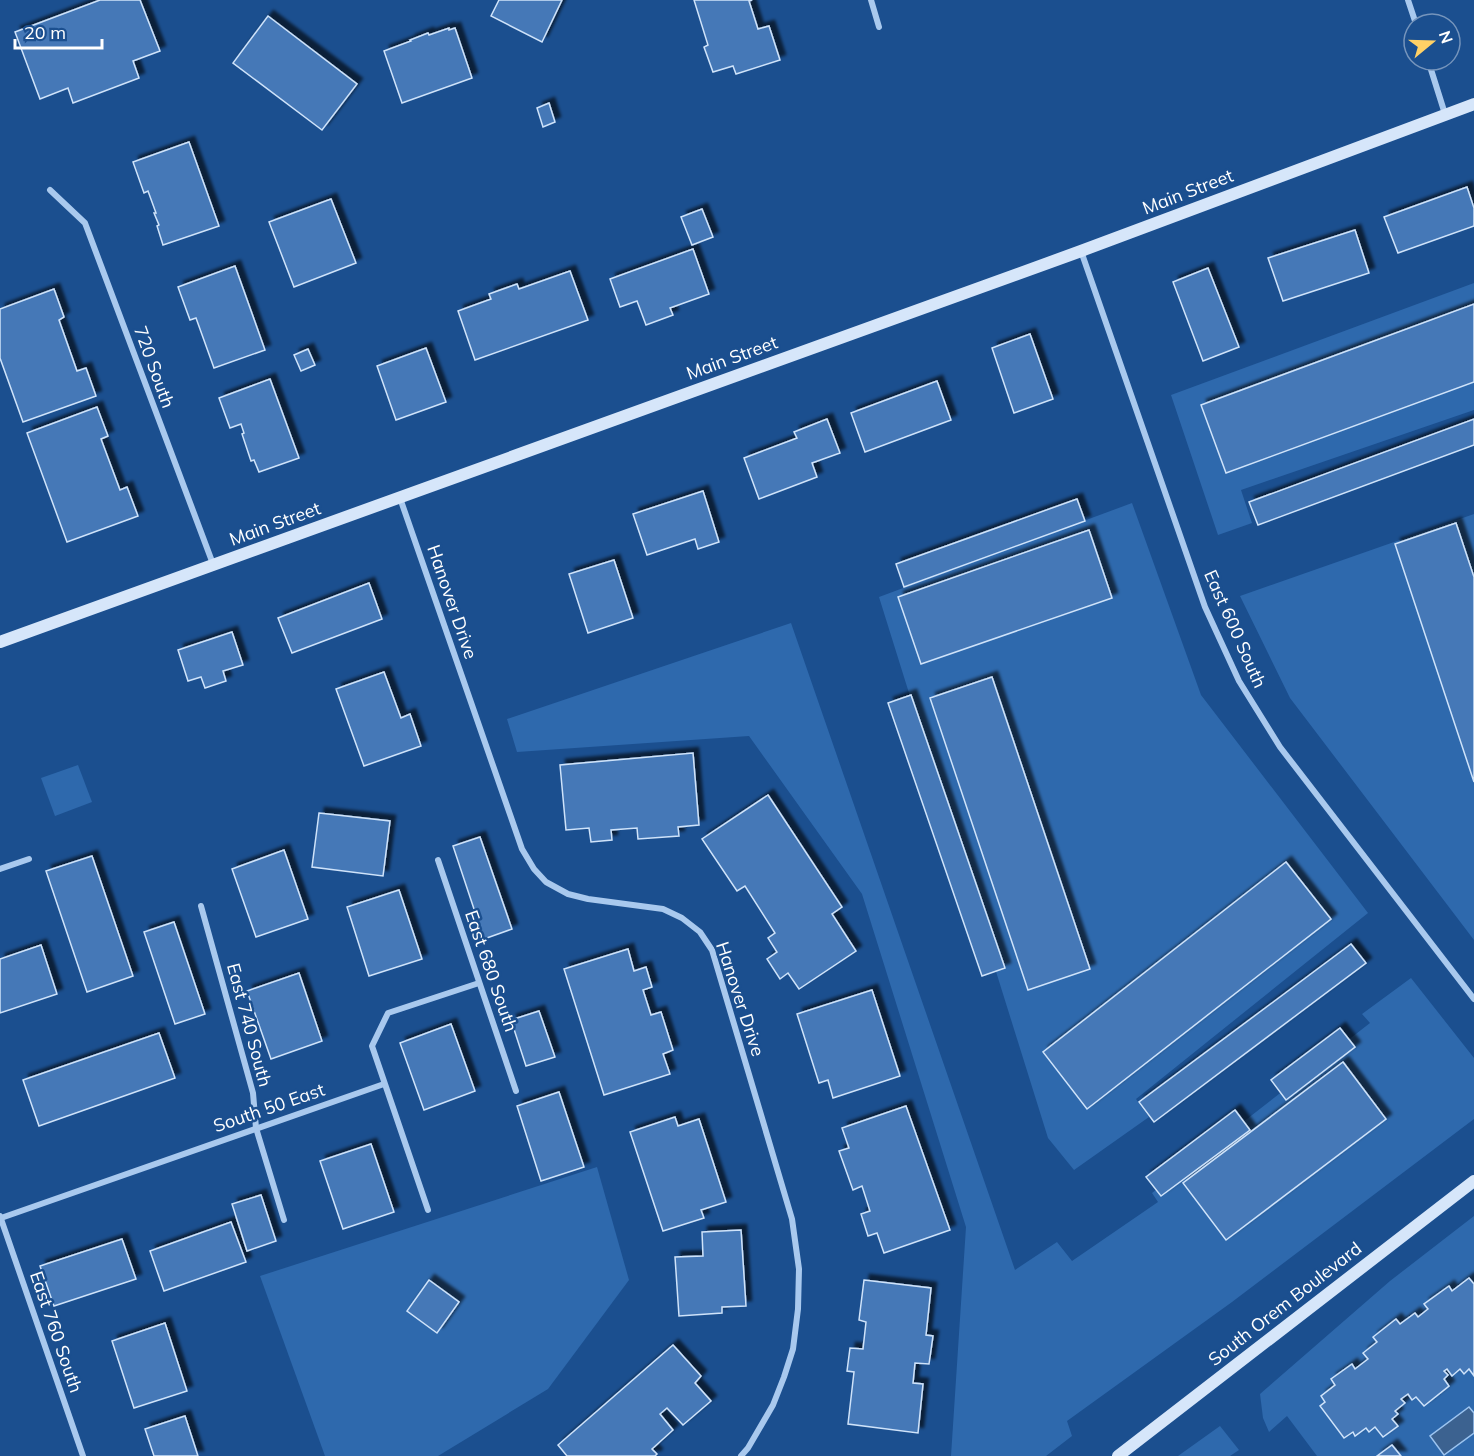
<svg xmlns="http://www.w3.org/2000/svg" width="1474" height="1456" viewBox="0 0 1474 1456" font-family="Mulish,sans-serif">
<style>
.green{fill:#2e69ad;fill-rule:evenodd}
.water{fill:#3c6290;stroke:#9cc4f0;stroke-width:1.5}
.building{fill:#4478b7;stroke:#cfe3fa;stroke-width:1.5;filter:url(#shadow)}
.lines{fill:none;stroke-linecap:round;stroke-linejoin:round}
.street{stroke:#a9c9ee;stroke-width:6}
.secondary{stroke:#d6e6fa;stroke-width:12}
.labels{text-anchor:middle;stroke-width:5;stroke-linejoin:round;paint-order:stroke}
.street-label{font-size:18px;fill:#fff;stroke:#1b4f8f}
</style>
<defs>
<filter id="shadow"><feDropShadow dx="5.5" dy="-5.5" stdDeviation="1.5" flood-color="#0009"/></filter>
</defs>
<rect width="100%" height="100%" fill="#1b4f8f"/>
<g class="green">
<path d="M1474,283V304L1201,405L1226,473L1474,382V410L1241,490L1252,523L1218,535L1171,395Z"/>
<path d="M1132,503L1201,695L1368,913L1136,1099L1149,1117L1074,1170L1048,1138L879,597ZM1088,530L1112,598L921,664L898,597ZM991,677L1090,968V969L930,698ZM1286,862L1330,919L1087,1108L1043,1051Z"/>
<path d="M1474,514V577L1456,524L1395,544L1474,782V940L1290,698L1240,596Z"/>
<path d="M791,623L1015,1270L1057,1242L1072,1261L1158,1202L1152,1193L1370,1023L1362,1014L1411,978L1474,1058V1119L1232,1302L1067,1421L1072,1436L1046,1456H951L966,1227L862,894L749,736L517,752L507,719ZM1343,1062L1386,1119L1226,1240Z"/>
<path d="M78,765L92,802L55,816L41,778Z"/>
<path d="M597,1167L629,1280L548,1389L438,1456H325L260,1276Z"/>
<path d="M1474,1216V1456H1317L1287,1416L1269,1432L1263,1418L1260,1394L1390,1281Z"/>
<path d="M1220,1426L1239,1450L1230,1456H1178Z"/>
</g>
<path class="water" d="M1469,1407L1474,1413V1433L1444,1455L1430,1436Z"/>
<g class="building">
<path d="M100,0H140L160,51L133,61L139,78L73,103L68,88L40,99L15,32Z"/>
<path d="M499,0H562L542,42L491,16Z"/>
<path d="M694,0H752L749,1L758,29L769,26L780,60L736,74L733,66L713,72L704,47L708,45Z"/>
<path d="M268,16L357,84L322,130L233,63Z"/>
<path d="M449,28V30L455,28L472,78L402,103L384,51L411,41L410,40L428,33L429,35Z"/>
<path d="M549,103L555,122L543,127L537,108Z"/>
<path d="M189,142L219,226L163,245L157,226L159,225L154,213H156L148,191L144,193L133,162Z"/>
<path d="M1467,187L1474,208V226L1398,253L1384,217Z"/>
<path d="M331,199L356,263L294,287L269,222Z"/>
<path d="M702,209L713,237L692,245L681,217Z"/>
<path d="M1355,230L1369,273L1283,301L1268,258Z"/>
<path d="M693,249L709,294L670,308L673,315L646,325L637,301L620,307L610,279Z"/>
<path d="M235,266L265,350L214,368L196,318L190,320L178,287Z"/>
<path d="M1208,268L1239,347L1203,361L1173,282Z"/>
<path d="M570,271L588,320L475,360L458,311L491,299L489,294L517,284L519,289Z"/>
<path d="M54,289L64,317L59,320L77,371L86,368L96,396L23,422L0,358V309Z"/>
<path d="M1474,304V382L1226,473L1201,405Z"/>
<path d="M1030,334L1053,399L1014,413L992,348Z"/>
<path d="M426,348L446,402L396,420L377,366Z"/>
<path d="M308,349L315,365L301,371L294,355Z"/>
<path d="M270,379L299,458L259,472L254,460L251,461L242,434L244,433L241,424L230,428L219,398Z"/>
<path d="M937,381L951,420L865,452L851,413Z"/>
<path d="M97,407L108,436L101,439L120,490L127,487L138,516L67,542L27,433Z"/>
<path d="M827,419L840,453L812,463L817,477L759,499L744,458L797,438L794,432Z"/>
<path d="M1474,419V445L1258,525L1249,502Z"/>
<path d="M703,491L719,542L698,549L695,539L647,555L633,514Z"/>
<path d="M1077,499L1085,521L904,587L896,564Z"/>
<path d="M1456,523L1474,577V782L1395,544Z"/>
<path d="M1089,530L1112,598L921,664L898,597Z"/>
<path d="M614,560L633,618L588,633L569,574Z"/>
<path d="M369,583L382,619L292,653L278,618Z"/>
<path d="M232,632L243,665L223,671L226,681L205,688L201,677L188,681L178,650Z"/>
<path d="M384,672L401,718L410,714L421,746L364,766L336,689Z"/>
<path d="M992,677L1090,969L1028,990L930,698Z"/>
<path d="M911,695L1005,968L982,976L888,703Z"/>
<path d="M693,753L699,825L678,827L679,836L638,839L637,828L611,830L612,840L591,842L589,828L566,830L560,765Z"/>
<path d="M768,795L842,907L832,914L856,951L799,989L788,973L780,979L767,959L777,952L768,938L775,933L745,886L737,891L702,839Z"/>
<path d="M319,813L390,821L383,876L312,867Z"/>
<path d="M480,837L512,929L484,939L453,846Z"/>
<path d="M284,850L308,919L256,937L232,869Z"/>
<path d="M92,856L133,976L87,992L46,871Z"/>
<path d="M1286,862L1331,919L1087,1109L1043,1052Z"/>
<path d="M399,890L422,959L369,976L347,907Z"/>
<path d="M174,922L205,1014L175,1024L144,932Z"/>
<path d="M1351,944L1366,963L1154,1122L1139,1102Z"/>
<path d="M41,945L57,994L0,1013V959Z"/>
<path d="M628,949L634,971L646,967L652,987L643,990L651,1015L661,1012L673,1050L663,1054L670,1074L604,1095L564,969Z"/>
<path d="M299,973L322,1041L271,1059L247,991Z"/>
<path d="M872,990L900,1076L833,1098L828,1080L819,1083L797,1014Z"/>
<path d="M539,1011L555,1057L526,1066L511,1020Z"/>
<path d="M451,1024L475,1091L424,1110L400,1043Z"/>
<path d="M1340,1028L1355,1047L1286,1100L1271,1080Z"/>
<path d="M159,1033L175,1078L39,1126L23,1080Z"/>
<path d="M1343,1062L1386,1119L1226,1240L1183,1183Z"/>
<path d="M559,1092L584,1167L541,1181L517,1106Z"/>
<path d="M906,1106L950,1230L884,1253L877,1233L868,1236L861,1214L870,1211L862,1186L853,1190L839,1151L849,1148L842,1128Z"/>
<path d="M1235,1110L1250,1130L1161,1196L1146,1177Z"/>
<path d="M675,1117L678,1126L699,1119L726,1202L701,1210L704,1218L663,1231L630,1132Z"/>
<path d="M371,1144L394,1212L343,1229L320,1161Z"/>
<path d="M261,1195L276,1241L247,1251L232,1204Z"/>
<path d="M231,1222L246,1262L164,1291L150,1251Z"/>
<path d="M741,1230L746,1306L722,1307V1313L679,1316L675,1257L703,1256L702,1232Z"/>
<path d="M122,1239L136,1279L54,1306L40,1266Z"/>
<path d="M1469,1278L1474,1284V1376L1469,1369L1464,1374L1460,1369L1452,1376L1447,1369L1444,1371L1448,1375L1444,1379L1449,1386L1424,1406L1416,1397L1412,1400L1408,1394L1401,1399L1405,1403L1395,1411L1398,1414L1392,1419L1398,1426L1383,1437L1375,1427L1369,1432L1366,1428L1355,1436L1353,1432L1344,1438L1320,1406L1325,1402L1321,1396L1335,1385L1331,1379L1352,1364L1355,1369L1368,1359L1363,1353L1377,1342L1373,1337L1396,1319L1400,1324L1415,1313L1418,1317L1428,1309L1424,1304L1449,1286L1452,1291Z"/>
<path d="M429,1280L459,1302L437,1333L407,1311Z"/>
<path d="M864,1280L931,1288L926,1335L933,1336L929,1364L915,1363L913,1383L923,1384L918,1433L848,1424L854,1372L847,1371L850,1348L863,1349L866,1322L859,1320Z"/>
<path d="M165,1323L187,1391L134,1408L112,1341Z"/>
<path d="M673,1345L701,1376L695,1383L711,1401L683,1425L667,1408L660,1414L673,1430L652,1449L657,1454L655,1456H567L558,1445Z"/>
<path d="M185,1416L198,1456H154L145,1429Z"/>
<path d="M1392,1445L1401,1456H1377Z"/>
</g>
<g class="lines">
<g class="street">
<path d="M871,0L879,27"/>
<path d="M1408,0L1416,24"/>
<path d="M1428,60L1445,114"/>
<path d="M50,190L85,223L213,564"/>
<path d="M1081,251L1205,607L1239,681L1280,747L1474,999"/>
<path d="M400,498L522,849L534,869L546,882L568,894L588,899L663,909L682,918L700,932L712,950L792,1219L799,1269L798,1309L793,1349L784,1377L773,1405L748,1448L741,1456"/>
<path d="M438,860L516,1091"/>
<path d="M0,869L29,859"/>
<path d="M201,906L253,1093L256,1128L284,1220"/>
<path d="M428,1210L372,1046L388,1013L479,983"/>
<path d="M0,1216L83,1456"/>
<path d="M1,1218L384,1084"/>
</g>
<g class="secondary">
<path d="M0,642L1081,251L1474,104"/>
<path d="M1118,1456L1474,1181"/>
</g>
</g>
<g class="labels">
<g class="street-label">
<text transform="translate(1188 192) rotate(-21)" y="6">Main Street</text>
<text transform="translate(732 358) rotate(-20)" y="6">Main Street</text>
<text transform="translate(154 367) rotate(70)" y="6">720 South</text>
<text transform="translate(275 524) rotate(-20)" y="6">Main Street</text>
<text transform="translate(452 602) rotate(71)" y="6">Hanover Drive</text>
<text transform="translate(1235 629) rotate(66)" y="6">East 600 South</text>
<text transform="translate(491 971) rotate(71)" y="6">East 680 South</text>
<text transform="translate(740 999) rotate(72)" y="6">Hanover Drive</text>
<text transform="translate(249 1025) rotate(75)" y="6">East 740 South</text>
<text transform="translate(269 1108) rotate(-19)" y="6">South 50 East</text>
<text transform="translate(1285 1304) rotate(-38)" y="6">South Orem Boulevard</text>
<text transform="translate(56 1332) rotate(71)" y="6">East 760 South</text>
</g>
</g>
<g transform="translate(1432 42) rotate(71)"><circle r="28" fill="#1b4f8f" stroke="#7695bc" stroke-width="1.5"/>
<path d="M0-4.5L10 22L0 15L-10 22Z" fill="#ffd166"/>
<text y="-9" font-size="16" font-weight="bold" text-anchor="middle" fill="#ffffff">N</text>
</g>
<path d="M15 39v9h87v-9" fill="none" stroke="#ffffff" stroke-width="3"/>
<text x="24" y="39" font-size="18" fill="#ffffff" stroke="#1b4f8f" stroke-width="4.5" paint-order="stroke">20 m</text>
</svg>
